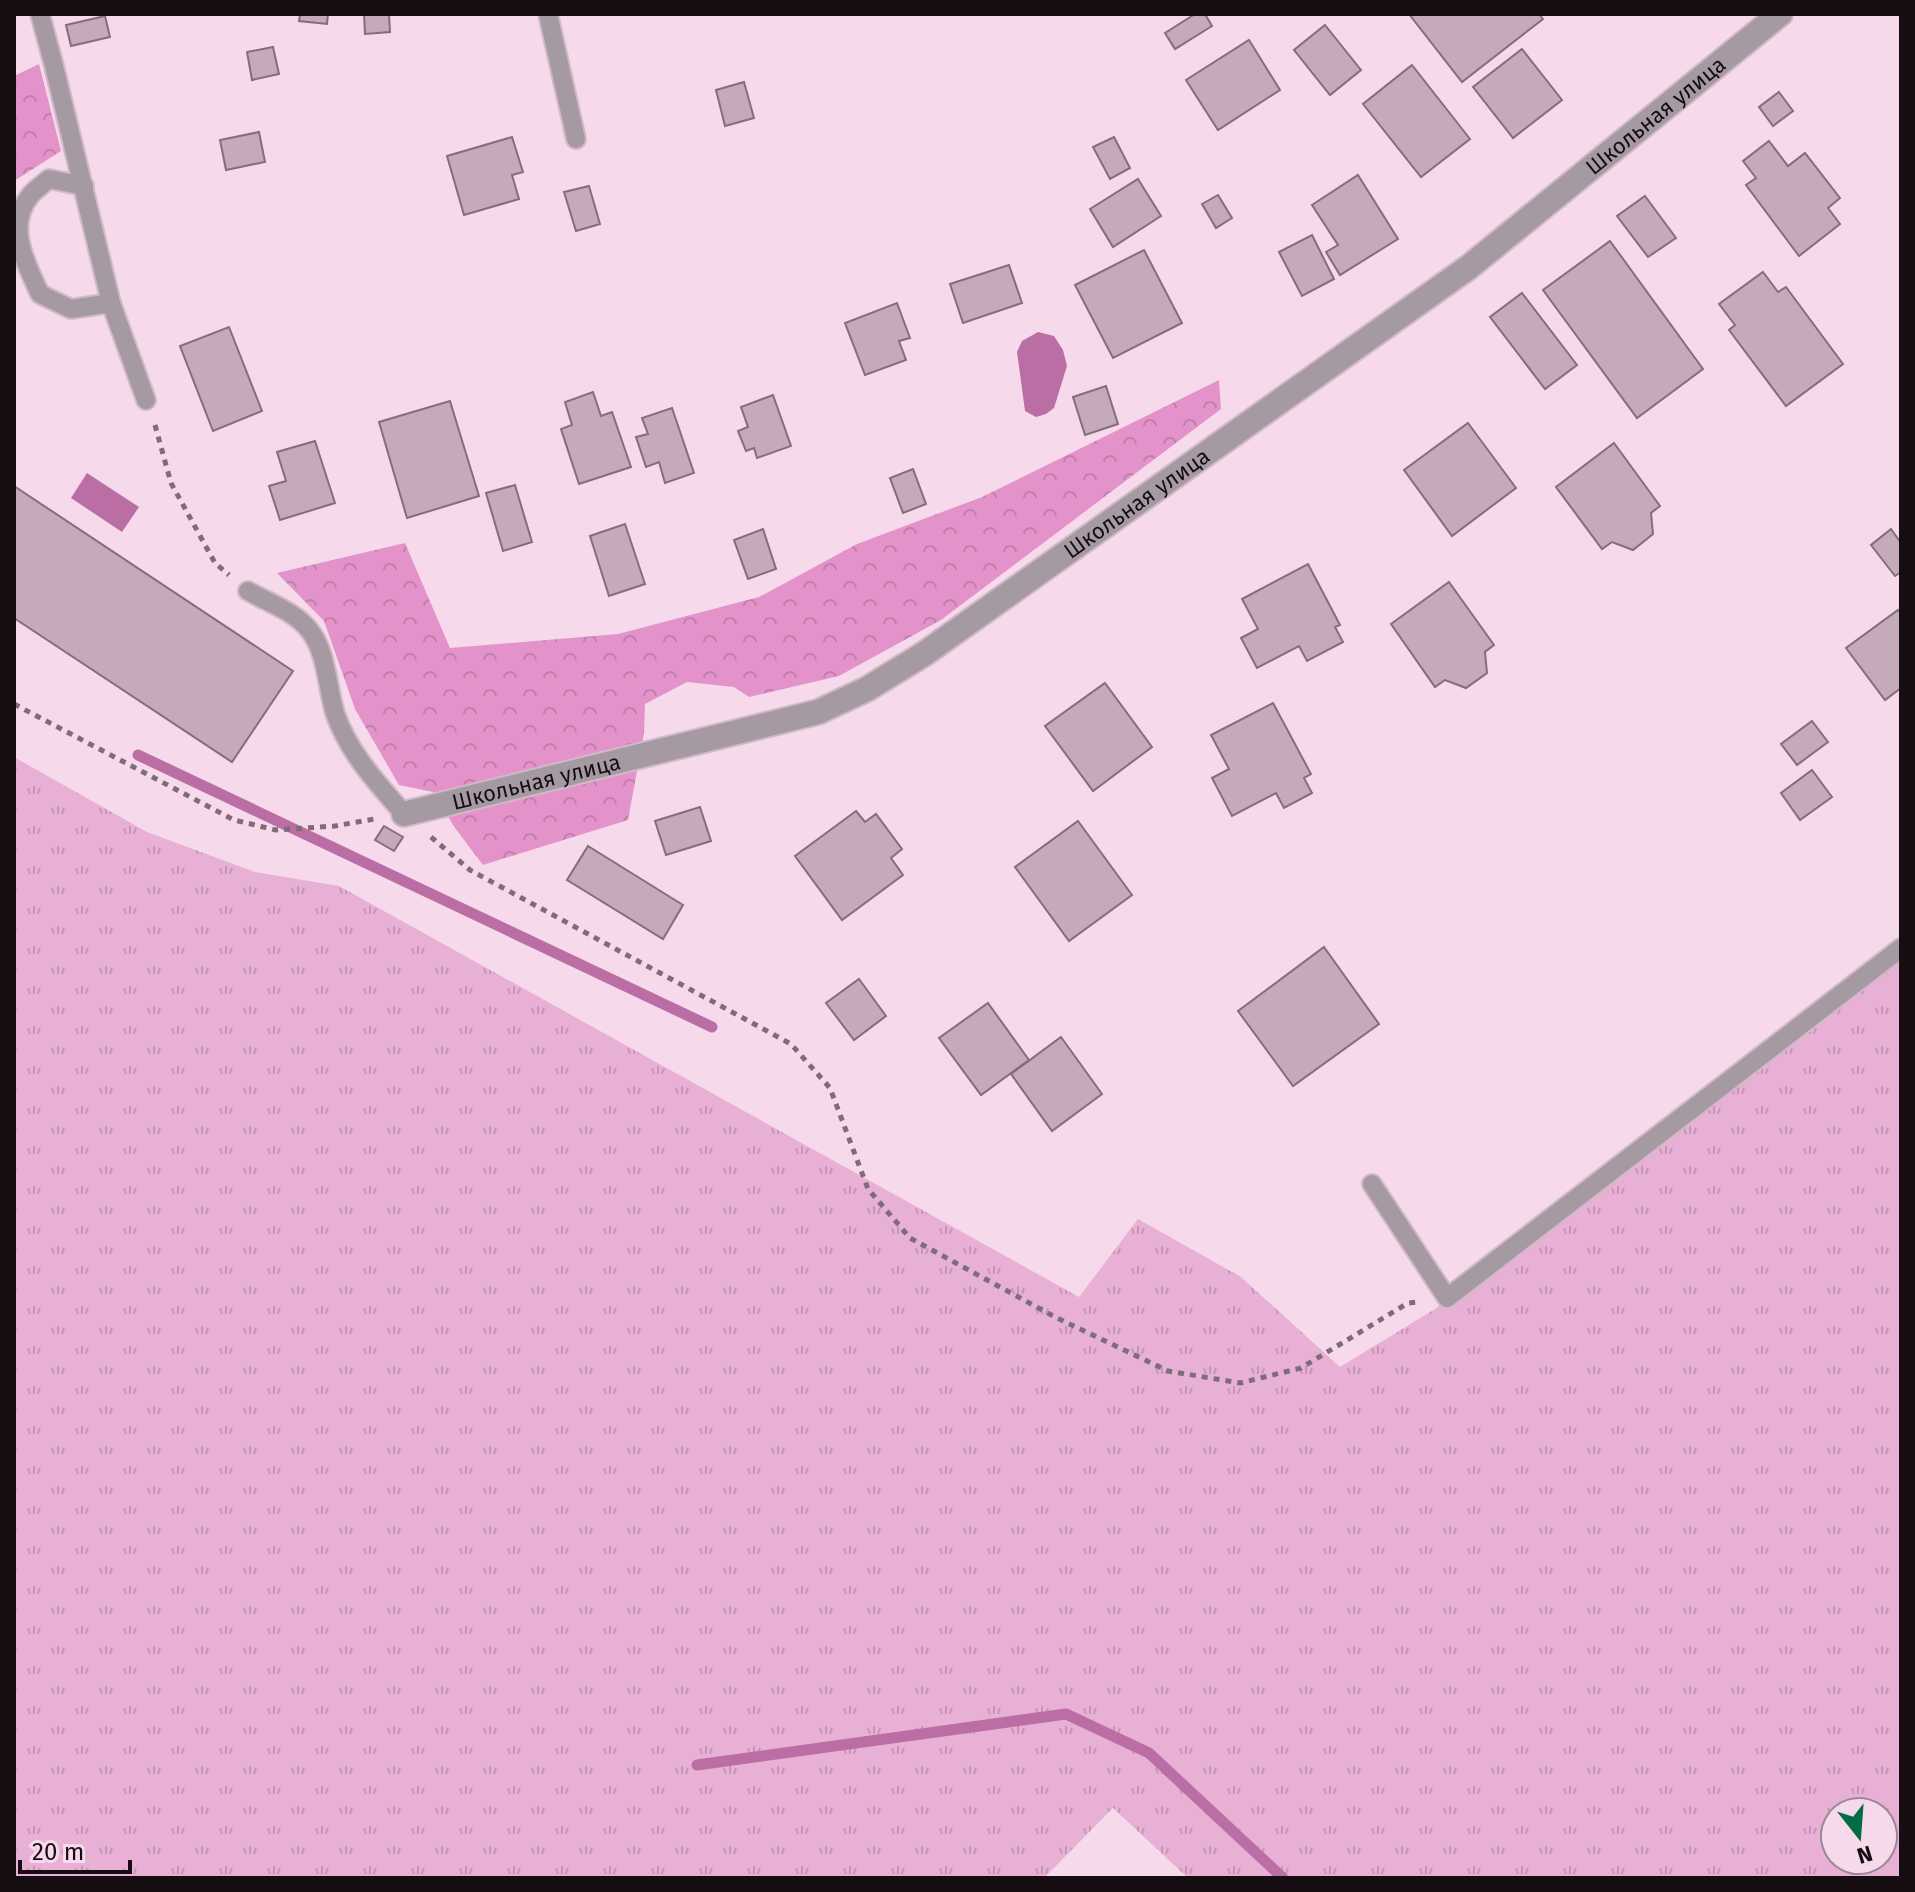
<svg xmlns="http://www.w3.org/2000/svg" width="1915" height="1892" viewBox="0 0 1915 1892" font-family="'Fira Sans',sans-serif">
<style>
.grass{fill:url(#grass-tufts);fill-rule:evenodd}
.forest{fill:url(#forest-crowns)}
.water{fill:#bb6ea3}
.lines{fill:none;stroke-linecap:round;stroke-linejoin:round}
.stream{stroke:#bb6ea3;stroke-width:11}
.building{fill:#c4aabb;stroke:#856d7d;stroke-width:2}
.lane-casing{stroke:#d2b9c9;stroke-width:22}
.street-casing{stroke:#d2b9c9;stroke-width:28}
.path{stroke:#7e6d78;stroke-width:5;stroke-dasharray:6 6;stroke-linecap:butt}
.lane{stroke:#a69aa2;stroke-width:18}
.street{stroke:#a69aa2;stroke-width:24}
.labels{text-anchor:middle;stroke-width:6;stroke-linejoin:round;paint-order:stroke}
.street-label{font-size:22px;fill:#150d12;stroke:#f6daec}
</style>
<defs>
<pattern id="grass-tufts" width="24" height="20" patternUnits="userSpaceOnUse" patternTransform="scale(2)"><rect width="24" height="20" fill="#e8b0d5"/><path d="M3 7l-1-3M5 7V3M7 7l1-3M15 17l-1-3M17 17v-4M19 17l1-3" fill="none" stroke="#c696b6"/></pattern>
<pattern id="forest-crowns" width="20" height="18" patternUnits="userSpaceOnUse" patternTransform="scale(2)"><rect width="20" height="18" fill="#e393ca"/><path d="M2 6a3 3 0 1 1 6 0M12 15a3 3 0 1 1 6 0" fill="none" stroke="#c27eac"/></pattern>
</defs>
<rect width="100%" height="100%" fill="#f6daec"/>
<path class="grass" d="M14,757L147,832L255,872L339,886L1079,1297L1138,1219L1241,1277L1340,1367L1435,1309L1901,954V1878H1188L1113,1808L1044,1878H14ZM1835,1812H1883V1860H1835Z"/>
<g class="forest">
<path d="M39,64L61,151L14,181V76Z"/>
<path d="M1219,380L1221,409L941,620L839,676L749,697L734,687L687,682L645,704L644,733L628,820L483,865L455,828L433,792L399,785L355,709L324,621L277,573L405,543L450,648L618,634L759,597L857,544L982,497Z"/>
</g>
<g class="water">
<path d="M1038,332L1054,336L1063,350L1067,366L1054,408L1046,414L1036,417L1025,411L1017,352L1022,341Z"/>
<path d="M87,473L139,507L122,532L71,498Z"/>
</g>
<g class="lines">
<g class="stream">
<path d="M138,755L712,1027"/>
<path d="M697,1765L1066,1714L1149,1753L1283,1878"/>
</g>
</g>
<g class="building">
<path d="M300,14H328L327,24L299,21Z"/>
<path d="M364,14H389L390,32L365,34Z"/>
<path d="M1195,14H1205L1212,26L1175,49L1165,33Z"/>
<path d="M1409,14H1539L1543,19L1462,82Z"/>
<path d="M105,16L110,37L71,46L66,25Z"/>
<path d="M1325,25L1361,70L1330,95L1294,50Z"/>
<path d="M1249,40L1280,90L1218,130L1186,80Z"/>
<path d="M273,47L279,74L252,80L247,52Z"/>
<path d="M1522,49L1562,100L1513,138L1473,87Z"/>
<path d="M1412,65L1470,139L1421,177L1363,104Z"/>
<path d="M744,82L754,118L725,126L716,90Z"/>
<path d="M1779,92L1793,111L1773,126L1759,107Z"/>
<path d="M259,132L265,162L226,170L220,140Z"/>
<path d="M512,137L523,172L512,175L519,199L464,215L447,156Z"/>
<path d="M1114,137L1130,168L1110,179L1093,147Z"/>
<path d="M1769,141L1788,166L1805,153L1840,198L1828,208L1840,224L1799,256L1746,185L1756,178L1743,161Z"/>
<path d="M1358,175L1398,239L1340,275L1326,252L1338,245L1312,205Z"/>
<path d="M1138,179L1161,216L1113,247L1090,209Z"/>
<path d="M589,186L600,224L576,231L564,192Z"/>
<path d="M1218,195L1232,218L1216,228L1202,204Z"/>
<path d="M1645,196L1676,238L1648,257L1617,216Z"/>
<path d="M1312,235L1334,279L1302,296L1279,252Z"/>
<path d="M1610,241L1703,369L1637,418L1543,290Z"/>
<path d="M1144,250L1182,323L1113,358L1075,285Z"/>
<path d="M1009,265L1022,303L963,323L950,284Z"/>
<path d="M1763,272L1778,292L1786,287L1843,364L1786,406L1729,330L1735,325L1719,304Z"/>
<path d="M1522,293L1577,365L1545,389L1490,317Z"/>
<path d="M897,303L910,338L899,341L906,360L865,375L845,323Z"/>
<path d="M229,327L262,411L213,431L180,346Z"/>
<path d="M1106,386L1118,424L1085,435L1073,397Z"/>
<path d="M593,392L601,416L612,412L631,467L579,484L561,429L572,425L565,402Z"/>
<path d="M773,395L791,446L757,458L754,448L746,451L738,431L748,427L741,407Z"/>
<path d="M450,401L479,496L407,518L379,422Z"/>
<path d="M672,408L694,473L665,483L659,462L646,467L636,437L648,434L642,418Z"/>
<path d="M1468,423L1516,488L1452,536L1404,470Z"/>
<path d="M315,441L335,503L280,520L269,486L286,481L277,452Z"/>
<path d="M1614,443L1660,506L1651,513L1653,534L1633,550L1612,542L1602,549L1556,487Z"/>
<path d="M913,469L926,504L903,513L890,478Z"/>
<path d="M515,485L532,542L503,551L486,493Z"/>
<path d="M14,486L293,671L232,762L14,618Z"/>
<path d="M625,524L645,584L609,596L590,536Z"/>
<path d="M763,529L776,569L748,579L734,540Z"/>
<path d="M1891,529L1901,543V572L1895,576L1871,545Z"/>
<path d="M1308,564L1340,625L1335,627L1343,642L1307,661L1299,646L1257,668L1241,638L1258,629L1242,599Z"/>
<path d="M1449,582L1494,645L1485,652L1487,673L1466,688L1445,680L1435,687L1391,624Z"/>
<path d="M1898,610L1901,614V688L1885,700L1846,648Z"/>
<path d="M1105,683L1152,747L1093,791L1045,726Z"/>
<path d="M1273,703L1311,774L1304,778L1312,793L1284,808L1276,793L1232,816L1212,778L1229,769L1211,735Z"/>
<path d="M1812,721L1828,742L1797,765L1781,744Z"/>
<path d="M1812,770L1832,797L1800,820L1781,793Z"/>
<path d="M700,807L711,841L666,855L655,821Z"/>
<path d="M856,811L865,822L876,814L902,849L891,858L903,875L842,920L795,856Z"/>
<path d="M1078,821L1132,895L1069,941L1015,867Z"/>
<path d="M384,826L403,837L394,851L375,840Z"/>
<path d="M588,846L683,905L663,939L567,880Z"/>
<path d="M1324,947L1379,1024L1293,1086L1238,1011Z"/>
<path d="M859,979L886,1016L854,1040L826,1003Z"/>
<path d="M988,1003L1029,1060L981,1095L939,1038Z"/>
<path d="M1061,1037L1102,1094L1052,1131L1011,1074Z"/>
</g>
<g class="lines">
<g class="lane-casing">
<g id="lane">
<path d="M40,14L54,66L111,303L146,400"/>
<path d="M548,14L576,139"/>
<path d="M84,186L49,179C42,185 34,190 29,197C6,227 26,264 40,294L71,309L111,303"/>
<path d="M248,591C269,603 296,612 310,631C327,653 327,687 335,713C348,752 377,783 404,814"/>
<path d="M1372,1184L1447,1298L1901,948"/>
</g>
</g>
<g class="street-casing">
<g id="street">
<path id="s1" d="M404,814L818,712L867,689L924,654L1469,267L1780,14"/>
</g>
</g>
<g class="path">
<path d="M155,425L171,483L215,563L229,575"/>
<path d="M14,704L234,820L276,830L335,826L374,819"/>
<path d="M431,837L470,870L791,1044L830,1088L868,1189L910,1238L1055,1317L1168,1371L1240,1383L1301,1368L1408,1303L1419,1302"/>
</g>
<use href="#lane" class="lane"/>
<use href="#street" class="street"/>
</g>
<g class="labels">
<g class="street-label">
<text dy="8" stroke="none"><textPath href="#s1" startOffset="1456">Школьная улица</textPath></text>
<text dy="8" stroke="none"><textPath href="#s1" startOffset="808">Школьная улица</textPath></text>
<text dy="8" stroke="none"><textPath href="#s1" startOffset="136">Школьная улица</textPath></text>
</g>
</g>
<rect width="1915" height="1892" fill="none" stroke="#150d12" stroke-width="32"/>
<g transform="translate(1859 1836) rotate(163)"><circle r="38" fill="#f6daec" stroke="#9c8895" stroke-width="2"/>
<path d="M0-6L14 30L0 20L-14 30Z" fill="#006d45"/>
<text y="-12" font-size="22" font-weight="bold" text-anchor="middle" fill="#150d12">N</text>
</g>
<path d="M20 1860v12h110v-12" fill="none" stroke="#150d12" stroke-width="4"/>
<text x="32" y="1860" font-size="24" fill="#150d12" stroke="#f6daec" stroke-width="6" paint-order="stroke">20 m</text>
</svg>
